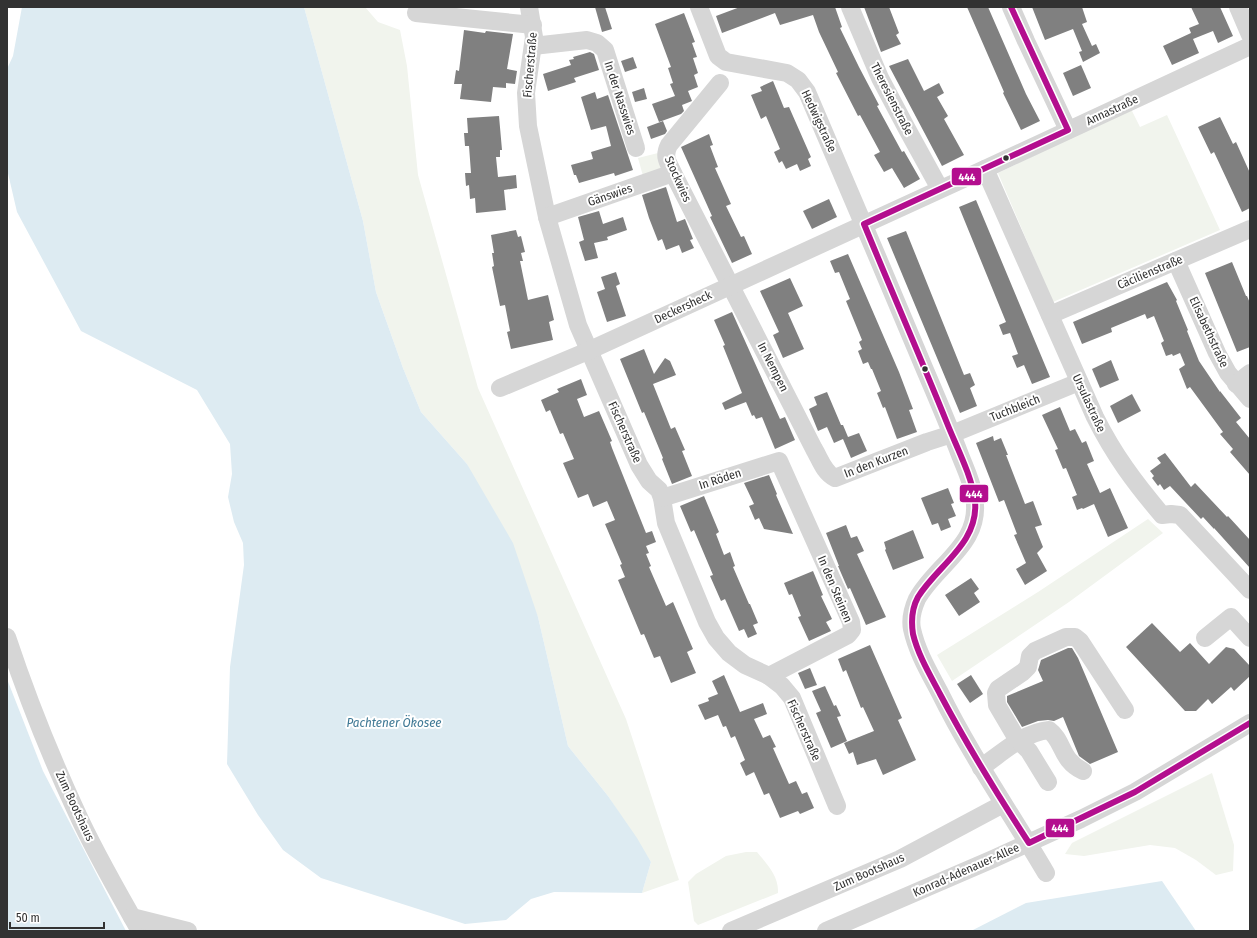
<svg xmlns="http://www.w3.org/2000/svg" width="1257" height="938" viewBox="0 0 1257 938" font-family="'Fira Sans Condensed',sans-serif">
<style>
.green{fill:#f1f4ed}
.water{fill:#ddebf2}
.building{fill:#808080}
.lines{fill:none;stroke-linecap:round;stroke-linejoin:round}
.minor{stroke:#d6d6d6;stroke-width:18}
.bus-1-casing{stroke:#fff;stroke-width:9}
.bus-1{stroke:#b30e8e;stroke-width:6}
.bus-dot{fill:#323232;stroke:#fff;stroke-width:1.5}
.labels{text-anchor:middle;stroke-width:4;stroke-linejoin:round;paint-order:stroke}
.street-label{font-size:12px;fill:#323232;stroke:#fff}
.water-label{font-size:13px;font-style:italic;fill:#3f7995;stroke:#fff}
.line-badge{stroke:#fff;stroke-width:1.5}
.badge-label{font-size:11px;text-anchor:middle;font-weight:bold;fill:#fff}
</style>
<rect width="100%" height="100%" fill="#fff"/>
<g class="green">
<path d="M304,7H365L378,22L400,30L407,66L418,175L478,388L626,719L679,880L642,893L651,862L608,796L568,746L538,617L467,464L421,412L403,368L376,292L363,221Z"/>
<path d="M1131,109L1140,127L1167,115L1220,230L1053,302L998,173Z"/>
<path d="M658,153L662,163L660,169L643,176L638,158Z"/>
<path d="M1148,519L1163,533L1069,602L952,681L937,655L1038,592Z"/>
<path d="M1212,773L1234,845L1233,871L1216,875L1196,860L1175,848L1150,845L1084,856L1065,854L1072,843Z"/>
<path d="M746,852H757C767,864 779,876 778,893L698,925L694,921L688,882L696,874L726,856Z"/>
</g>
<g class="water">
<path d="M22,7H304L363,221L376,292L403,368L421,412L467,464L513,543L538,617L568,746L608,796L637,838L651,862L642,893L554,892L531,899L506,920L465,924L321,878L283,850L258,815L227,764L230,667L244,565L243,543L234,522L228,497L232,474L230,444L197,390L81,331L17,212L7,169V69L13,56Z"/>
<path d="M7,679L43,771L126,931H7Z"/>
<path d="M1162,881L1196,931H971L1026,903Z"/>
</g>
<g class="building">
<path d="M595,7H605L612,29L602,32Z"/>
<path d="M740,7H835L842,27L840,28L859,67L879,105L877,106L902,152L904,151L920,179L904,188L892,168L884,172L874,155L880,152L860,115L858,116L836,73L838,72L819,32L813,15L780,25L775,13L722,33L716,16Z"/>
<path d="M864,7H889L899,33L896,35L901,44L881,52Z"/>
<path d="M967,7H988L1026,94L1040,121L1021,130L1003,93L1004,92Z"/>
<path d="M1032,7H1082L1087,22L1082,24L1092,46L1096,44L1100,53L1083,62L1079,52L1082,51L1073,29L1045,40Z"/>
<path d="M1191,7H1220L1233,36L1218,43L1213,31L1193,39L1199,53L1172,65L1163,46L1191,33L1189,28L1199,24Z"/>
<path d="M684,13L695,42L692,43L697,57L693,58L698,73L694,75L698,87L688,91L692,101L682,105L684,111L681,114L659,122L652,104L675,96L670,84L673,83L668,68L671,67L655,24Z"/>
<path d="M464,30L485,33L486,31L513,34L507,69L517,71L515,84L506,83V88L493,87L491,102L460,99L462,84H454L456,70L459,71Z"/>
<path d="M590,52L594,54L599,70L574,78L576,82L548,91L543,74L571,65L569,60L574,59L573,57Z"/>
<path d="M633,57L637,68L625,72L621,61Z"/>
<path d="M908,59L924,91L939,83L944,93L937,97L948,116L944,119L964,155L942,166L889,66Z"/>
<path d="M1081,65L1091,88L1073,96L1063,73Z"/>
<path d="M773,81L784,108L789,107L811,157L808,159L811,166L800,171L797,164L786,169L782,161L779,163L774,152L780,149L766,116L761,119L751,95L762,91L760,87Z"/>
<path d="M644,88L647,99L635,102L632,92Z"/>
<path d="M595,92L597,99L608,95L633,170L615,176L614,173L579,183L576,175H574L571,165L593,159L591,152L611,146L606,126L591,130L581,97Z"/>
<path d="M499,116L502,150H500V157H496L498,177L516,175L517,188L504,190L506,210L476,213L475,198L470,199L469,185L466,186L465,173H471L469,146H465L464,133H468L467,118Z"/>
<path d="M1220,117L1233,144L1236,142L1250,173V208L1242,212L1214,152L1211,154L1198,127Z"/>
<path d="M663,121L667,131L665,134L651,139L647,127Z"/>
<path d="M709,134L713,145L710,146L718,167L715,168L731,204L726,206L741,237L744,236L752,254L732,263L710,217L712,216L681,147Z"/>
<path d="M666,187L677,222L685,219L693,239L690,240L694,248L682,253L679,245L666,250L662,239L658,241L649,218L642,195Z"/>
<path d="M829,199L837,217L812,229L803,211Z"/>
<path d="M976,200L1050,377L1032,384L1024,365L1017,368L1012,356L1018,354L1010,333L1003,335L999,325L1006,322L959,207Z"/>
<path d="M599,211L603,224L623,217L627,230L607,237L608,240L594,243L598,258L585,261L579,242L584,240L578,217Z"/>
<path d="M516,230L518,237L521,236L525,252L521,253L523,261H520L528,300L548,295L554,320L549,322L553,340L511,349L507,332L510,331L505,305L500,306L492,267L494,266L492,253H494L491,235Z"/>
<path d="M906,231L964,375L970,373L975,385L970,388L977,406L960,413L887,238Z"/>
<path d="M848,254L899,372L913,409L909,410L917,432L897,439L885,407L883,408L877,393L881,391L872,369H871L868,362L863,364L858,351L862,349L859,342L862,340L846,301L850,299L839,272L835,273L830,261Z"/>
<path d="M1232,262L1246,296H1247L1250,303V347L1237,352L1205,273Z"/>
<path d="M616,272L620,284L616,286L626,316L607,322L597,292L605,289L601,277Z"/>
<path d="M790,278L803,306L788,313L804,349L783,358L773,335L779,332L760,291Z"/>
<path d="M1167,282L1177,300L1176,301L1188,330L1187,331L1199,361L1220,392V391L1241,418L1236,422L1250,439V475L1230,452L1233,449L1220,434L1223,432L1190,387L1187,389L1179,369L1185,365L1180,353L1173,356L1172,354L1166,356L1161,343L1164,341L1154,316L1147,319L1145,314L1111,328L1112,332L1082,344L1073,322Z"/>
<path d="M732,312L780,419L785,417L795,440L775,449L762,417L756,419L754,415L752,416L746,402L725,410L722,403L742,393L723,346L725,345L714,320Z"/>
<path d="M644,349L654,374L665,358L670,361L676,375L653,384L671,429L675,427L685,450L682,451L692,476L672,484L662,459L663,458L644,412L642,413L620,359Z"/>
<path d="M1111,360L1119,380L1100,388L1092,369Z"/>
<path d="M581,379L587,395L577,399L584,417L599,411L612,441L610,442L612,448L646,533L652,531L656,542L646,546L649,553L646,554L651,566L649,567L666,606L673,602L693,649L687,652L696,673L671,683L660,656L654,658L644,634L641,635L618,580L625,577L620,565L622,564L605,524L615,520L607,501L593,507L588,494L578,498L563,463L574,459L563,433L560,434L550,410L546,412L541,400L559,392L557,389Z"/>
<path d="M827,392L841,425H843L848,437L859,433L867,451L851,458L843,439L834,443L827,427L818,431L809,409L817,405L814,397Z"/>
<path d="M1132,394L1141,411L1118,423L1110,406Z"/>
<path d="M1060,407L1070,431L1075,429L1082,443L1086,441L1094,461L1087,464L1100,493L1110,488L1128,528L1108,537L1094,504L1083,509L1082,508L1077,510L1072,497L1077,495L1066,468L1063,469L1055,450L1058,449L1042,415Z"/>
<path d="M993,436L994,441L1001,438L1008,455H1006L1025,504L1033,501L1042,525L1035,527L1043,547L1037,553L1047,571L1025,585L1016,569L1026,563L1014,535L1017,534L1004,500L999,502L976,443Z"/>
<path d="M1165,453L1191,487L1195,483L1227,517L1228,516L1250,540V568L1214,528V529L1203,517L1201,519L1170,486L1164,490L1160,484L1158,486L1152,478L1154,476L1150,471L1161,463L1157,458Z"/>
<path d="M769,475L777,494L776,495L793,534L764,529L759,518L755,520L749,506L754,504L744,483Z"/>
<path d="M948,488L954,503L951,504L956,516L948,519L951,527L941,531L938,523L932,525L921,498Z"/>
<path d="M704,496L719,532L716,534L724,555L730,552L735,566L733,567L749,604H750L758,623L753,625L757,634L748,638L744,629L739,631L725,599L721,601L710,576L713,575L694,530L691,532L680,506Z"/>
<path d="M846,525L851,538L857,536L864,551L857,554L886,617L866,625L850,588L848,589L838,566H839L826,533Z"/>
<path d="M913,530L924,558L893,570L885,550L886,549L884,542Z"/>
<path d="M813,571L823,595L821,596L832,619L826,622L831,631L809,641L798,617L801,616L792,594L789,595L784,583Z"/>
<path d="M971,578L979,589L974,593L980,602L959,616L945,595Z"/>
<path d="M1152,623L1180,652L1190,643L1209,664L1226,647L1234,649L1250,666V676L1234,691L1231,687L1212,704L1208,699L1196,711H1185L1126,647Z"/>
<path d="M870,645L902,718L898,720L916,760L883,775L876,759L857,765L853,752L849,754L844,743L874,731L863,707L861,708L846,670L843,672L838,659Z"/>
<path d="M1068,648H1072L1078,658L1118,752L1090,764L1079,756L1063,717L1054,721L1048,720L1038,721L1022,727L1007,702V696L1043,681L1038,670L1041,660Z"/>
<path d="M810,668L817,685L805,689L798,673Z"/>
<path d="M724,675L740,712L763,703L767,714L754,719L763,738L770,735L776,747L773,748L789,784L796,781L802,794L807,792L814,808L800,814L798,811L780,818L769,793L764,795L754,772L746,776L740,763L745,760L735,736L731,738L726,726L723,727L718,715L705,720L698,705L709,701L708,698L718,694L712,681Z"/>
<path d="M971,675L983,694L970,703L957,684Z"/>
<path d="M825,686L834,706L836,705L841,716L837,717L847,741L831,748L816,713L821,711L812,691Z"/>
</g>
<g class="lines">
<g class="minor">
<path d="M529,7L534,37L526,93L528,126L547,217L578,325L639,465L649,481L659,490L662,498L666,523L707,622L716,638L729,653L745,665L769,676L782,686L792,698L837,806"/>
<path d="M699,7L718,56L726,62L787,73L798,80L807,92C847,185 886,277 925,370C937,398 949,426 960,455C965,468 972,482 974,496C983,544 937,563 917,599C913,608 910,619 912,629C917,652 929,672 940,693C971,756 1011,813 1046,873"/>
<path d="M850,7L880,78L907,129L940,189"/>
<path d="M1011,7L1026,41L1068,130"/>
<path d="M1238,7L1250,35"/>
<path d="M416,13L533,25"/>
<path d="M533,46L587,40L597,43L605,50L636,148"/>
<path d="M720,83L669,145C663,157 668,162 673,173L814,449C820,459 824,473 835,478L927,442L952,434L1079,382"/>
<path d="M985,169L1095,417C1114,455 1135,483 1162,515L1171,514L1180,515L1250,590"/>
<path d="M547,217L673,173"/>
<path d="M1176,261L1217,353L1228,373L1250,399"/>
<path d="M1050,315L1250,229"/>
<path d="M1236,384L1250,373"/>
<path d="M500,388L588,351L985,169L1250,46"/>
<path d="M662,498L779,461L851,622L852,630L848,635L769,676"/>
<path d="M7,637C27,697 50,755 77,813C95,853 118,892 140,931"/>
<path d="M1205,638L1231,617L1250,638"/>
<path d="M981,768C1000,754 1024,732 1049,730C1064,741 1060,760 1083,771"/>
<path d="M1048,782L1029,751L1017,739L997,705L996,693L998,689L1023,672L1028,667L1030,656L1035,651L1066,637H1075L1080,641L1125,710"/>
<path d="M132,917L188,931"/>
<path d="M731,931L900,859L1003,804"/>
<path d="M826,931L993,859L1081,819L1135,792L1250,723"/>
</g>
<g class="bus-1-casing">
<path id="bus-1" d="M1011,7L1068,130L864,224C891,290 920,356 947,423C956,446 972,476 975,501C979,543 938,565 918,597C912,608 911,621 913,634C918,655 930,675 940,694C967,745 997,794 1029,843L1135,792L1250,723"/>
</g>
<use href="#bus-1" class="bus-1"/>
</g>
<g class="bus-dot">
<circle cx="1006" cy="158" r="3.5"/>
<circle cx="925" cy="369" r="3.5"/>
</g>
<g class="labels">
<g class="street-label">
<text transform="translate(530 65) rotate(-85)" y="4">Fischerstraße</text>
<text transform="translate(620 98) rotate(72)" y="4">In der Nasswies</text>
<text transform="translate(892 99) rotate(63)" y="4">Theresienstraße</text>
<text transform="translate(1112 110) rotate(-25)" y="4">Annastraße</text>
<text transform="translate(819 121) rotate(65)" y="4">Hedwigstraße</text>
<text transform="translate(678 179) rotate(66)" y="4">Stockwies</text>
<text transform="translate(610 195) rotate(-19)" y="4">Gänswies</text>
<text transform="translate(1150 272) rotate(-23)" y="4">Cäcilienstraße</text>
<text transform="translate(683 307) rotate(-25)" y="4">Deckersheck</text>
<text transform="translate(1209 332) rotate(65)" y="4">Elisabethstraße</text>
<text transform="translate(773 367) rotate(63)" y="4">In Nempen</text>
<text transform="translate(1089 403) rotate(65)" y="4">Ursulastraße</text>
<text transform="translate(1015 408) rotate(-22)" y="4">Tuchbleich</text>
<text transform="translate(625 432) rotate(66)" y="4">Fischerstraße</text>
<text transform="translate(876 462) rotate(-21)" y="4">In den Kurzen</text>
<text transform="translate(720 479) rotate(-18)" y="4">In Röden</text>
<text transform="translate(835 589) rotate(67)" y="4">In den Steinen</text>
<text transform="translate(804 730) rotate(66)" y="4">Fischerstraße</text>
<text transform="translate(75 806) rotate(65)" y="4">Zum Bootshaus</text>
<text transform="translate(966 870) rotate(-24)" y="4">Konrad-Adenauer-Allee</text>
<text transform="translate(869 872) rotate(-24)" y="4">Zum Bootshaus</text>
</g>
<g class="water-label">
<text x="394" y="727">Pachtener Ökosee</text>
</g>
</g>
<g class="line-badge">
<rect x="951" y="167" width="31" height="19" rx="4" fill="#b30e8e"/>
<rect x="959" y="484" width="30" height="19" rx="4" fill="#b30e8e"/>
<rect x="1045" y="818" width="30" height="20" rx="4" fill="#b30e8e"/>
</g>
<g class="badge-label">
<text x="967" y="181">444</text>
<text x="974" y="498">444</text>
<text x="1060" y="832">444</text>
</g>
<rect width="1257" height="938" fill="none" stroke="#323232" stroke-width="16"/>
<path d="M10 922v6h94v-6" fill="none" stroke="#323232" stroke-width="2"/>
<text x="16" y="922" font-size="12" fill="#323232" stroke="#ffffff" stroke-width="3" paint-order="stroke">50 m</text>
</svg>
